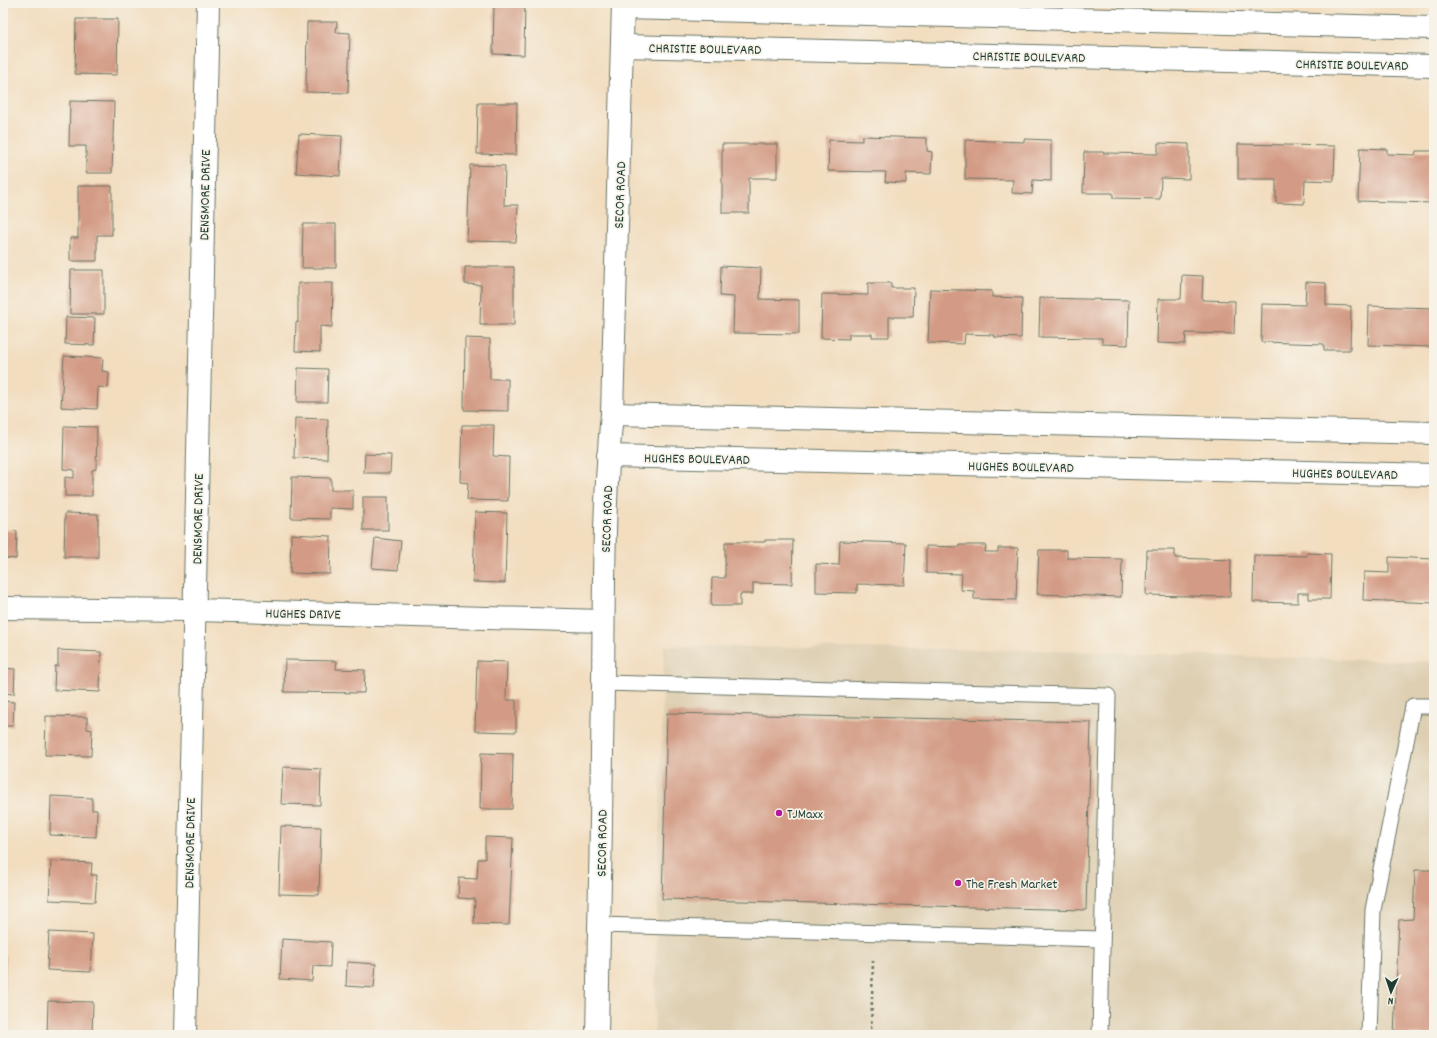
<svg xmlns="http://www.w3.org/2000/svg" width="1437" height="1038" viewBox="0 0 1437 1038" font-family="Dekko,sans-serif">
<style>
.built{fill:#decfb2}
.building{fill:#d39b85}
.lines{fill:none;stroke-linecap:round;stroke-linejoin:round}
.service-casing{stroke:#697565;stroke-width:17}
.minor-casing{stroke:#697565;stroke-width:24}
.primary-casing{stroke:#697565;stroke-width:24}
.path{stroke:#697565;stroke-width:2.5;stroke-dasharray:3 3;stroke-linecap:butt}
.service{stroke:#fff;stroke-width:15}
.minor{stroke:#fff;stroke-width:22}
.primary{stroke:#fff;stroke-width:22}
.poi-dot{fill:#b5179e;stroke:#f7f3e8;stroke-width:1.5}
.labels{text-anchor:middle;stroke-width:3.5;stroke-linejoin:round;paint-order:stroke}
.street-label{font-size:14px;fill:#1f3d34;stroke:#f7f3e8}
.poi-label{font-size:14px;fill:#1f3d34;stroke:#f7f3e8;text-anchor:start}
</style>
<rect width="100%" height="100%" fill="#f7f3e8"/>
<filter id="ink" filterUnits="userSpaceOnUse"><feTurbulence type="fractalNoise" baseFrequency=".025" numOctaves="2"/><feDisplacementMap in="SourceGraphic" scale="8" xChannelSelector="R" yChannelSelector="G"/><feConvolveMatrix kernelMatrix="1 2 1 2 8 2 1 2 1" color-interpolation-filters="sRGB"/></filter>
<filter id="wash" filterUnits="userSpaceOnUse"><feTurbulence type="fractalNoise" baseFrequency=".012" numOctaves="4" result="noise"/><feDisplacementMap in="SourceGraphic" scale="16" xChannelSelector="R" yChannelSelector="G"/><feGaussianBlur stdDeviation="0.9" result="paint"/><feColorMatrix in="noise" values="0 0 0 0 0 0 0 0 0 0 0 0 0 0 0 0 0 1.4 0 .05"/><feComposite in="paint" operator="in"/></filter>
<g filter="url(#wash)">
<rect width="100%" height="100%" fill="#f2ddbf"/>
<path class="built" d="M664,646L1026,650L1434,662V1035H654Z"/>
<g id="blocks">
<g class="building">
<path d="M494,3H525L524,55L493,54Z"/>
<path d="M76,19H118L117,75L75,74Z"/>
<path d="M307,22H337L336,32L350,33L348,93L306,92Z"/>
<path d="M70,101L114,102L112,173H86V146H69Z"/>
<path d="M478,103H517L516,155L477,154Z"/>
<path d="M299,134L342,136L340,176L296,173Z"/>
<path d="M862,136L927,138V151L932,152L931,174L906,173V183L885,182L886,172L828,171L829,140L862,141Z"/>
<path d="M1024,139L1051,140V181L1033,180L1032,194L1012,193L1013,180L965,179V140L1024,142Z"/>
<path d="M1158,143L1189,144V179L1161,178L1160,199L1113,198V193H1083L1084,152H1103V153L1158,154Z"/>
<path d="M722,144H777V178H749V213H722Z"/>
<path d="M1238,144L1335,146L1334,181L1305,180L1304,204L1276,203V179H1238Z"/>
<path d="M1360,148L1387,149V154L1415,155L1416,151H1434V203L1358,201Z"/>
<path d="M470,165L505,166L504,205H518L516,242L467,241Z"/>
<path d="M78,186H112V235H97V261H70V238H78Z"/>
<path d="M303,224H336V268H302Z"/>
<path d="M721,266L761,268L760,299L799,300V334L733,333L734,297L720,296Z"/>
<path d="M465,267H514V325H480L481,285L465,284Z"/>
<path d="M71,270H104V314H70Z"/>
<path d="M1182,275L1203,276L1202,300L1235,301L1234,334L1186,333L1185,344L1157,343L1158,299H1181Z"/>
<path d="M1306,282L1326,283V305L1351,306L1350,350H1324V344L1261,342L1262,304L1305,305Z"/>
<path d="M298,283H333L332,327L320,326V352L295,351L296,322L298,323Z"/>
<path d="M868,283H891V288H914L913,317H889V337H872V334H849V339L821,338L822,294L868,295Z"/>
<path d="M930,289L992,291V297L1022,298L1021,338L994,337L995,335L965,334L964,344L928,343Z"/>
<path d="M1040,298L1129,300L1128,345L1102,344V338L1039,337Z"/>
<path d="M1369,306L1434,308V353L1431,352V347L1368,345Z"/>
<path d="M66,317L95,318L94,345L65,344Z"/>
<path d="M465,338L490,339V379H508V411L464,410Z"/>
<path d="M64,356L103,358L102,371L109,372L108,388L98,387L97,409L61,407Z"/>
<path d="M298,368L328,369L327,402H297Z"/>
<path d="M295,418L328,419L327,459L294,458Z"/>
<path d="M462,425H494L493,456L509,457L508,501L467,500L468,483L460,482Z"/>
<path d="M64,426L97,427L96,469L92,470V496H65V477L74,478V470L63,469Z"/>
<path d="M365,454L391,455L390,473H364Z"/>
<path d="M292,477L331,478V490H353V509L330,508V519L291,518Z"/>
<rect x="363" y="497" width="25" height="33"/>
<path d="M475,512L507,513L505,583L473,582Z"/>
<path d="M65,513L98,514V557H64Z"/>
<path d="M3,530L17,531L16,559L3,558Z"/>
<path d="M291,534L331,536L330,574L290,573Z"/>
<path d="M375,538L401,541L398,570L372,568Z"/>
<path d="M765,540H793L792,584L753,583V594H740V606H711L712,578H725V542H765Z"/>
<path d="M840,541L906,543L904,585L857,584V593L816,592V564L839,565Z"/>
<path d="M959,545H986L985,552H998V548H1018L1016,600L974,599V591L961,590L962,574L926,573V546L959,547Z"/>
<path d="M1039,550H1067V558L1122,559L1121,597L1037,594Z"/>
<path d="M1147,550H1175V558L1231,560L1230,597L1146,595Z"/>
<path d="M1307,553L1331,554L1330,599H1309V593H1298V603L1253,602L1254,555L1307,556Z"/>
<path d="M1389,557L1434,559V603L1363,600L1364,572L1389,573Z"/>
<path d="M58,650L101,652L100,692L54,690L55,666H58Z"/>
<path d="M285,660L337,661L336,669L365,670L364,693L284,692Z"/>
<path d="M477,661L507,662L506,700H516V732L475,731Z"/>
<path d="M3,668L15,669L14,694L3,693Z"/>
<path d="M3,701L14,702L13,726H3Z"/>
<path d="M667,713L1091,722L1086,910L662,899Z"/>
<path d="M46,716L87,717V729L92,730L91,756L45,755Z"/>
<path d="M481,753L513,754L512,809H480Z"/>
<path d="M283,767L321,769L320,805L281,804Z"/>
<path d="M51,796L92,798V810H97L96,837L50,835Z"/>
<rect x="3" y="819" width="2" height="22"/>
<path d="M281,826L321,827L319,895L279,894Z"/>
<path d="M485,837L513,838L509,925L474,924L475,899L458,898L459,878L477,879L478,859H485Z"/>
<path d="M51,861L92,863L91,875H97L95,902L49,900Z"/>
<path d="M1415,870H1434V1035H1394L1399,920L1413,919Z"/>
<path d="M49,932L93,934L91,972L47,970Z"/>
<path d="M282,939L331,942L330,967L313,966L312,981L280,979Z"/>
<path d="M3,955H6L4,1018H3Z"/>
<path d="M347,962L376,964L374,988L346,986Z"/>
<path d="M48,1001L93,1002L92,1035H47Z"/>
</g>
</g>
</g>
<g filter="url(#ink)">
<use href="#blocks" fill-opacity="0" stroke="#697565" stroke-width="1"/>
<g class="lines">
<g class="service-casing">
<g id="service">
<path d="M603,683L1108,696L1100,1035"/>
<path d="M599,925L1102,939"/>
<path d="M1369,1035L1373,910L1413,706H1434"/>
</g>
</g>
<g class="minor-casing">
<g id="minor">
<path d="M623,8L1434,28"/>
<path d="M623,46L1434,66"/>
<path d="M612,414L1434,433"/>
<path d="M608,456L1434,475"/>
<path d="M3,608L194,610L603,621"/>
<path d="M185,1035L208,3"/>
</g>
</g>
<g class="primary-casing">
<path id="primary" d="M597,1035C599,918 602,802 603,685C604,595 603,504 612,414L623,3"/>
</g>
<path class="path" d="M871,1035L873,961"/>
<use href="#service" class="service"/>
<use href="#minor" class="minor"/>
<use href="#primary" class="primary"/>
</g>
</g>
<g class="poi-dot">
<circle cx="779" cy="813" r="4"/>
<circle cx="958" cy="883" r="4"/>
</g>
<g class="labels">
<g class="street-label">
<text transform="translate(705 48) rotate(1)" y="5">CHRISTIE BOULEVARD</text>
<text transform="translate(1029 56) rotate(1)" y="5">CHRISTIE BOULEVARD</text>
<text transform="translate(1352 64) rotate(1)" y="5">CHRISTIE BOULEVARD</text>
<text transform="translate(204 195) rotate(-89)" y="5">DENSMORE DRIVE</text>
<text transform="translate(619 195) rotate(-88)" y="5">SECOR ROAD</text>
<text transform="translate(697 458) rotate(1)" y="5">HUGHES BOULEVARD</text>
<text transform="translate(1021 466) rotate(1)" y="5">HUGHES BOULEVARD</text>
<text transform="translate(1345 473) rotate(1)" y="5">HUGHES BOULEVARD</text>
<text transform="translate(197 519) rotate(-89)" y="5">DENSMORE DRIVE</text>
<text transform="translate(606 519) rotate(-88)" y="5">SECOR ROAD</text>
<text transform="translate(303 613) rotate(1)" y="5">HUGHES DRIVE</text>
<text transform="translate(189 843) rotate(-89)" y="5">DENSMORE DRIVE</text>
<text transform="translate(601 843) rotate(-89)" y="5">SECOR ROAD</text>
</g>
<g class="poi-label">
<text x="787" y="818">TJMaxx</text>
<text x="966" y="888">The Fresh Market</text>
</g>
</g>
<rect width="1437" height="1038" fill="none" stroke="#f7f3e8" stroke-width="16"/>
<g transform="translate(1391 992) rotate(183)" stroke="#f7f3e8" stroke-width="3" paint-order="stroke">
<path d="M0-3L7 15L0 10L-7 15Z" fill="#1f3d34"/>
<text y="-6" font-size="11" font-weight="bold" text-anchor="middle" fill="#1f3d34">N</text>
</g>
</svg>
